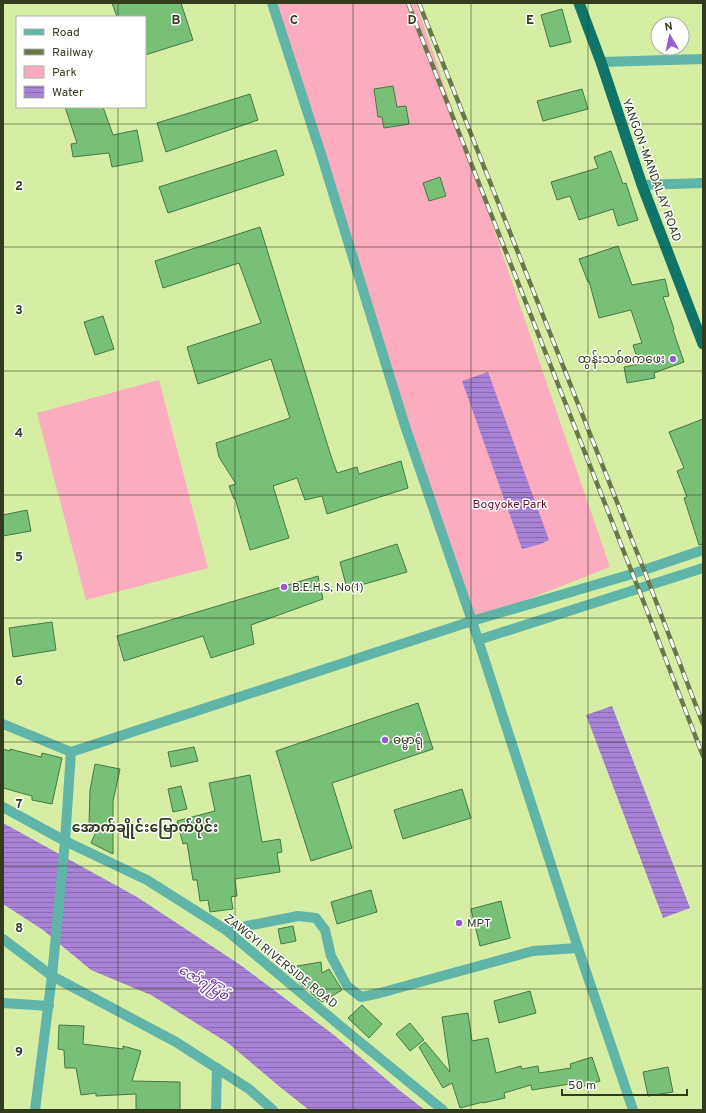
<svg xmlns="http://www.w3.org/2000/svg" width="706" height="1113" viewBox="0 0 706 1113" font-family="Overpass,'Noto Sans Myanmar',sans-serif">
<style>
.green{fill:#fbacbf}
.water{fill:url(#water-rules)}
.building{fill:#79c077;stroke:#447943}
.lines{fill:none;stroke-linecap:round;stroke-linejoin:round}
.minor{stroke:#61b4a8;stroke-width:10}
.trunk{stroke:#107469;stroke-width:11}
.rail-casing{stroke:#69774a;stroke-width:4.5}
.rail{stroke:#fff;stroke-width:3;stroke-dasharray:9;stroke-linecap:butt}
.grid{fill:none;stroke:#323b1d;stroke-width:1;stroke-opacity:0.55}
.poi-dot{fill:#955cd4;stroke:#fff;stroke-width:1.5}
.labels{text-anchor:middle;stroke-width:3;stroke-linejoin:round;paint-order:stroke}
.street-label{font-size:12px;fill:#323b1d;stroke:#fff}
.poi-label{font-size:12px;fill:#323b1d;stroke:#fff;text-anchor:start}
.park-label{font-size:12px;fill:#670d31;stroke:#fff}
.water-label{font-size:13px;font-style:italic;fill:#69389b;stroke:#fff}
.quarter-label{font-size:14px;font-weight:bold;fill:#323b1d;stroke:#fff}
.grid-label{font-size:13px;text-anchor:middle;font-weight:bold;fill:#323b1d;stroke:#fff;stroke-width:3;stroke-linejoin:round;paint-order:stroke}
</style>
<defs>
<pattern id="water-rules" width="6" height="5" patternUnits="userSpaceOnUse"><rect width="6" height="5" fill="#a782d6"/><path d="M0 2.5h6" fill="none" stroke="#896cad"/></pattern>
</defs>
<rect width="100%" height="100%" fill="#d5eea3"/>
<g class="green">
<path d="M272,3H416L610,567L472,621Z"/>
<path d="M159,380L208,568L86,600L37,413Z"/>
</g>
<g class="water">
<path d="M488,372L549,540L541,544L522,549L462,381Z"/>
<path d="M612,706L690,908L663,918L586,715Z"/>
<path d="M3,823L137,897L239,964L334,1035L399,1090L425,1110H309L280,1087L228,1043L151,995L91,970L43,930L3,904Z"/>
</g>
<g class="building">
<path d="M112,3H181L193,40L145,55V17H117Z"/>
<path d="M562,9L571,42L550,47L541,15Z"/>
<path d="M393,86L397,107L406,106L409,124L384,128L382,117H378L374,89Z"/>
<path d="M582,89L588,109L543,121L537,101Z"/>
<path d="M250,94L258,120L166,152L157,123Z"/>
<path d="M65,107H103L113,135L137,130L143,161L112,167L109,153L73,157L71,144L77,143Z"/>
<path d="M276,150L284,175L168,213L159,187Z"/>
<path d="M611,151L623,184L626,183L638,220L618,226L613,209L579,220L570,196L557,200L551,182L598,168L594,157Z"/>
<path d="M440,177L446,196L429,201L423,183Z"/>
<path d="M260,227L330,453L337,473L357,467L359,474L401,461L408,488L327,514L322,496L305,500L297,478L273,486L289,538L250,550L235,498L234,499L229,486L236,484L219,457L216,443L290,418L271,359L198,384L187,347L261,323L239,263L163,288L155,261Z"/>
<path d="M618,246L632,285L665,279L669,296L663,297L674,329L673,330L684,362L654,373L655,378L627,383L624,367L639,364L633,345L642,343L631,310L599,318L589,281L588,282L579,259Z"/>
<path d="M103,316L114,349L95,355L84,322Z"/>
<path d="M703,419V544L699,545L684,498L687,497L677,471L684,468L669,432Z"/>
<path d="M27,510L31,531L3,536V515Z"/>
<path d="M397,544L407,572L347,589L340,562Z"/>
<path d="M318,576L323,599L251,625L254,644L211,658L203,636L124,661L117,636Z"/>
<path d="M52,622L56,650L13,657L9,628Z"/>
<path d="M418,703L433,749L332,783L352,848L311,861L276,751Z"/>
<path d="M194,747L198,761L171,767L168,752Z"/>
<path d="M3,749L10,751V749L41,757L42,753L62,758L52,804L32,800V796L3,788Z"/>
<path d="M95,764L120,769L113,801V854L91,843L99,825H89L90,790Z"/>
<path d="M250,775L262,842L280,839L282,852L277,853L280,872L235,879L237,896L231,897L233,909L210,912L208,900L200,901L197,880H193L187,843L183,844L177,821L215,811L209,783Z"/>
<path d="M181,786L187,809L173,812L168,789Z"/>
<path d="M462,789L471,818L403,839L394,810Z"/>
<path d="M371,890L377,912L337,924L331,902Z"/>
<path d="M501,901L510,938L480,946L471,909Z"/>
<path d="M293,926L296,941L281,944L278,929Z"/>
<path d="M321,962L322,973L329,969L342,990L322,1002L312,994L307,986L303,987L300,983L297,966Z"/>
<path d="M530,991L536,1013L499,1023L494,1001Z"/>
<path d="M362,1005L382,1024L369,1038L348,1018Z"/>
<path d="M468,1013L472,1041L488,1038L496,1073L521,1066L522,1069L538,1066L539,1073L571,1068L570,1064L592,1057L600,1081L578,1088L576,1083L532,1090L531,1085L504,1093L505,1098L483,1103V1102L460,1108L452,1083L443,1088L419,1047L425,1042L450,1072L442,1017Z"/>
<path d="M410,1023L424,1040L410,1051L396,1034Z"/>
<path d="M59,1025L84,1026L83,1044L123,1049V1046L141,1051L132,1081L180,1082V1110H136V1094L96,1096V1093L81,1095L76,1068H65L64,1050L58,1049Z"/>
<path d="M668,1067L673,1092L648,1096L643,1072Z"/>
</g>
<g class="lines">
<g class="minor">
<path d="M272,3L321,154L404,423L472,621L578,948L633,1110"/>
<path d="M601,62L703,59"/>
<path d="M642,185L703,183"/>
<path d="M478,640L703,568"/>
<path d="M3,724L71,752L472,621L632,574L703,550"/>
<path d="M3,807L65,841L147,880L226,930L338,1024L443,1110"/>
<path d="M226,930L298,916L316,918L325,930L331,956L347,986L361,997L380,993L533,951L578,948"/>
<path d="M3,939L52,976L176,1042L249,1089L273,1110"/>
<path d="M3,1003L49,1006"/>
<path d="M35,1110L52,976L65,841L71,752"/>
<path d="M216,1110L217,1068"/>
</g>
<path class="trunk" d="M579,3L601,62L642,185L703,344"/>
<g class="rail-casing">
<g id="rail">
<path d="M408,3L646,608L703,756"/>
<path d="M419,3L644,570L703,724"/>
</g>
</g>
<use href="#rail" class="rail"/>
</g>
<path class="grid" d="M118,3V17M235,3V1110M353,3V1110M471,3V1110M588,3V1110M118,107V1110M3,124H703M3,247H703M3,371H703M3,495H703M3,618H703M3,742H703M3,866H703M3,989H703"/>
<g class="poi-dot">
<circle cx="673" cy="359" r="4"/>
<circle cx="284" cy="587" r="4"/>
<circle cx="385" cy="740" r="4"/>
<circle cx="459" cy="923" r="4"/>
</g>
<g class="labels">
<g class="street-label">
<text transform="translate(652 170) rotate(70)" y="4">YANGON-MANDALAY ROAD</text>
<text transform="translate(281 961) rotate(39)" y="4">ZAWGYI RIVERSIDE ROAD</text>
</g>
<g class="poi-label">
<text x="665" y="363" text-anchor="end">ထွန်းသစ်စကဖေး</text>
<text x="292" y="591">B.E.H.S, No(1)</text>
<text x="393" y="744">ဓမ္မာရုံ</text>
<text x="467" y="927">MPT</text>
</g>
<g class="park-label">
<text x="510" y="508">Bogyoke Park</text>
</g>
<g class="water-label">
<text transform="translate(204 982) rotate(31)" y="5">ဇော်ဂျီမြစ်</text>
</g>
<g class="quarter-label">
<text x="145" y="832">အောက်ချိုင်းမြောက်ပိုင်း</text>
</g>
</g>
<g class="grid-label">
<text x="176" y="24">B</text>
<text x="294" y="24">C</text>
<text x="412" y="24">D</text>
<text x="530" y="24">E</text>
<text x="19" y="190">2</text>
<text x="19" y="314">3</text>
<text x="19" y="437">4</text>
<text x="19" y="561">5</text>
<text x="19" y="685">6</text>
<text x="19" y="808">7</text>
<text x="19" y="932">8</text>
<text x="19" y="1056">9</text>
</g>
<rect width="706" height="1113" fill="none" stroke="#323b1d" stroke-width="8"/>
<rect x="16" y="16" width="130" height="92" fill="#ffffff" stroke="#adb1a5"/>
<rect x="24" y="29" width="20" height="6" fill="#61b4a8" stroke="#adb1a5"/>
<text x="52" y="36" font-size="12" fill="#323b1d">Road</text>
<rect x="24" y="49" width="20" height="6" fill="#69774a" stroke="#adb1a5"/>
<text x="52" y="56" font-size="12" fill="#323b1d">Railway</text>
<rect x="24" y="66" width="20" height="12" fill="#fbacbf" stroke="#adb1a5"/>
<text x="52" y="76" font-size="12" fill="#323b1d">Park</text>
<rect x="24" y="86" width="20" height="12" fill="url(#water-rules)" stroke="#adb1a5"/>
<text x="52" y="96" font-size="12" fill="#323b1d">Water</text>
<g transform="translate(670 36) rotate(351)"><circle r="19" fill="#ffffff" stroke="#adb1a5"/>
<path d="M0-3L7 15L0 10L-7 15Z" fill="#955cd4"/>
<text y="-6" font-size="11" font-weight="bold" text-anchor="middle" fill="#323b1d">N</text>
</g>
<path d="M562 1089v6h125v-6" fill="none" stroke="#323b1d" stroke-width="2"/>
<text x="568" y="1089" font-size="12" fill="#323b1d" stroke="#ffffff" stroke-width="3" paint-order="stroke">50 m</text>
</svg>
